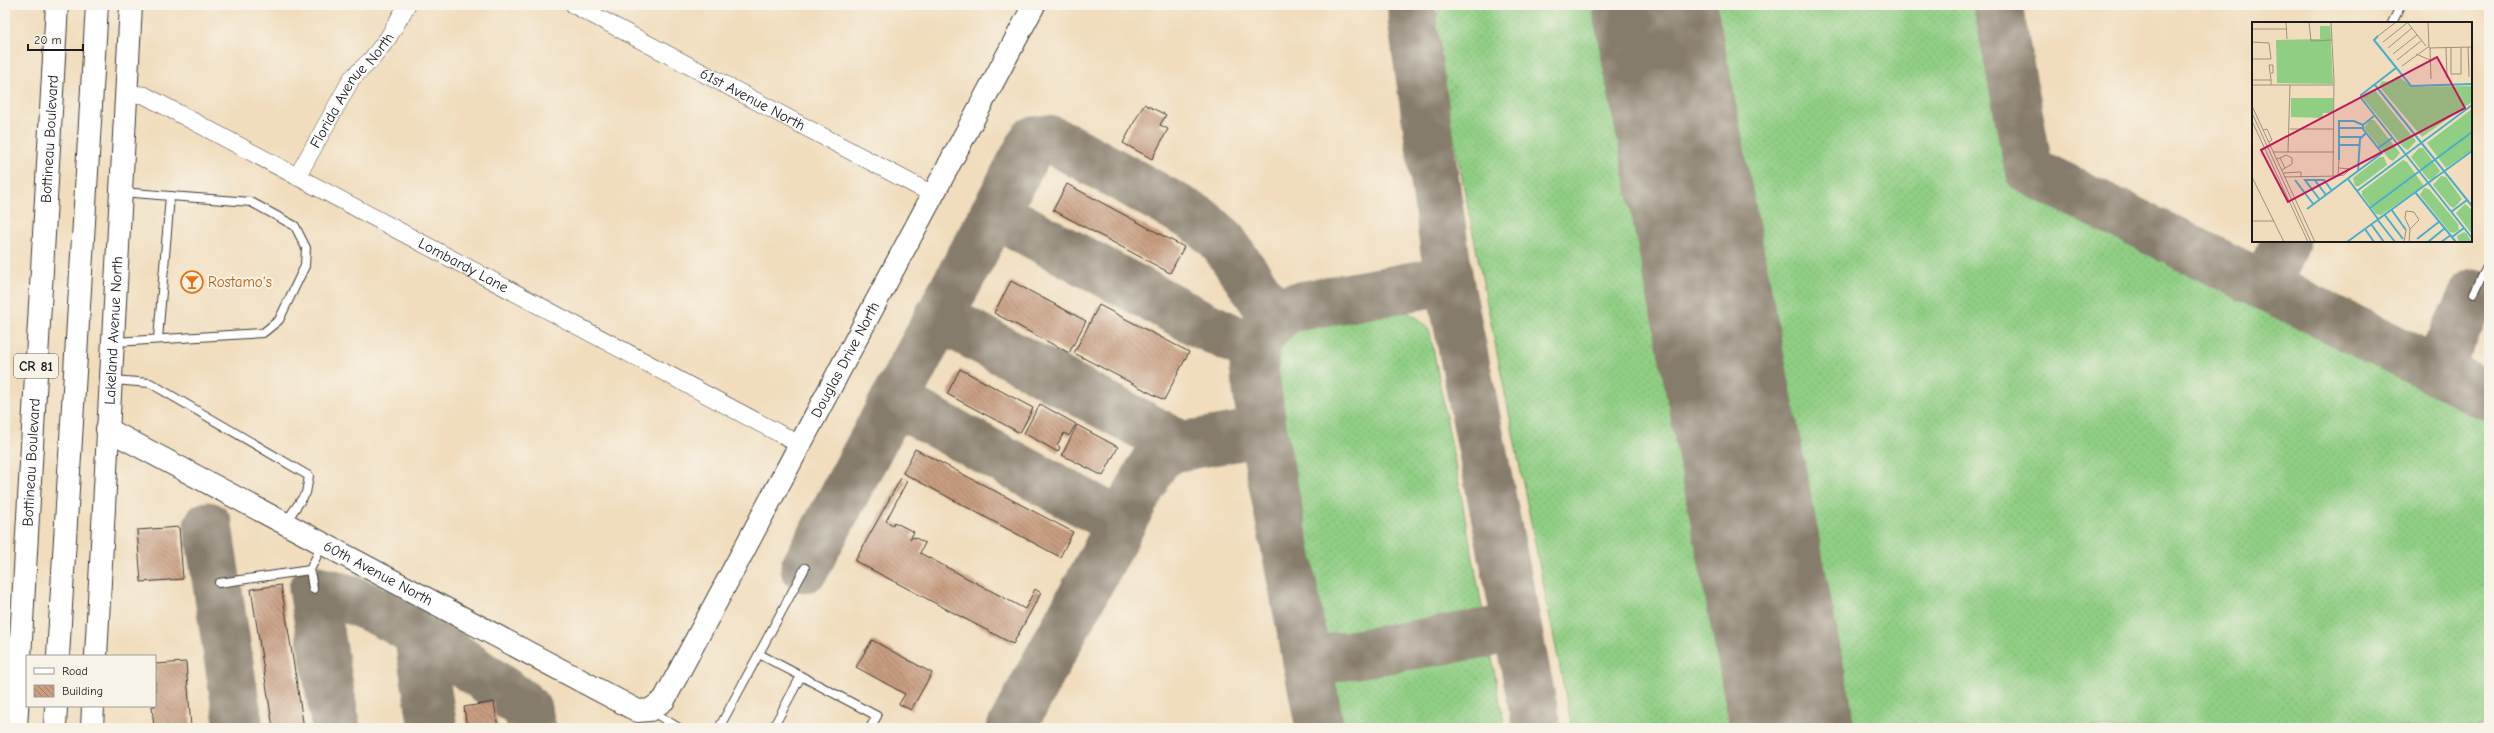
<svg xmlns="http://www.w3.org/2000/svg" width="2494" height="733" viewBox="0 0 2494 733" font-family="'Comic Neue',sans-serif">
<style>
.grass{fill:url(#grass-dots);stroke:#567550}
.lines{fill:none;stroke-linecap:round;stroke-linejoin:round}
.taxiway{stroke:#867c6c;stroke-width:49}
.runway{stroke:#867c6c;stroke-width:124}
.building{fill:url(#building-back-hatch)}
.lane-casing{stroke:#3c3934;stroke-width:10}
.street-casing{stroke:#3c3934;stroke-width:18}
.secondary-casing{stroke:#3c3934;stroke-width:24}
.highway-casing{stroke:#3c3934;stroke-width:24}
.lane{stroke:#fff;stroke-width:8}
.street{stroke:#fff;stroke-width:17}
.secondary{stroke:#fff;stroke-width:22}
.highway{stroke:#fff;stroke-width:22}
.labels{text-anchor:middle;stroke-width:4;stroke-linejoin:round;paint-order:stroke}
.shield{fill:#f7f3e8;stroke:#5e5c59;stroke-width:1}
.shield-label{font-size:14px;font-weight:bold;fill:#1c1c1c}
.street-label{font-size:15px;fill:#1c1c1c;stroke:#f7f3e8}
.food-label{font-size:15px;fill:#c56008;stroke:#f7f3e8;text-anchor:start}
.inset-river{fill:none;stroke:#49afc8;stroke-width:2}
.inset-road{fill:none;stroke:#9c907d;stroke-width:1}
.view{fill:#c2185b;fill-opacity:0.15;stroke:#c2185b;stroke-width:2}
.inset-edge{fill:none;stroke:#1c1c1c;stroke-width:2}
</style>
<defs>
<pattern id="grass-dots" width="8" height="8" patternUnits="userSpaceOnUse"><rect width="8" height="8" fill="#90ce84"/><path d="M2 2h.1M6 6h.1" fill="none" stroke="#7cb071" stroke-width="1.8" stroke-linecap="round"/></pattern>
<pattern id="building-back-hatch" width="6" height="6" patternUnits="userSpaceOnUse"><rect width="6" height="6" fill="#c89d81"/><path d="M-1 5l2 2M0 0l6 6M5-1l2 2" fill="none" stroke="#a27f69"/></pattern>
</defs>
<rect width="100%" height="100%" fill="#f7f3e8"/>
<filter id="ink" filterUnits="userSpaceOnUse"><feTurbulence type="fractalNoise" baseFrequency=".025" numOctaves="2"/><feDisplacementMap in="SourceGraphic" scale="8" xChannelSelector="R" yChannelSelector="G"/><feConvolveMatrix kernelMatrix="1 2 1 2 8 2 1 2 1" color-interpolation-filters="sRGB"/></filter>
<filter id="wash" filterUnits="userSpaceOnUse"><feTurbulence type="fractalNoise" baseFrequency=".012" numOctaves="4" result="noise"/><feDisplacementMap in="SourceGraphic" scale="16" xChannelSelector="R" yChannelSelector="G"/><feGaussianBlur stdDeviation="0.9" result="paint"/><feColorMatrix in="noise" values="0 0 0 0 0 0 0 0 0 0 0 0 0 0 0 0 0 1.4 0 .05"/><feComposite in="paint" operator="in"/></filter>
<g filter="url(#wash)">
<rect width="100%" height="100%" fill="#f1ddbd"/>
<g class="grass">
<path d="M1442,5H1617L1757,728H1572L1439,63C1437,45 1430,20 1442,5Z"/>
<path d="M1689,5H1815L1825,10L1850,5H1976L2006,159L2044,194L2489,418V725L2472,728H1830Z"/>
<path d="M1381,310C1405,310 1416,312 1430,332L1505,728H1336L1268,364C1272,347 1278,337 1292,326Z"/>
</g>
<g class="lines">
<g class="taxiway">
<path d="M1412,5V20L1449,280L1537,728"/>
<path d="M1998,5L2029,170L2489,396"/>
<path d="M994,213L1201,324L1255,349"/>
<path d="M2265,286L2286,241"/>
<path d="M939,317L1182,446"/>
<path d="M2437,370L2474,293"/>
<path d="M894,401L1121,523"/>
<path d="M208,526L239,728"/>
<path d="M805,568L1033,141L1048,139L1065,146L1199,220L1221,239L1275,317"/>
<path d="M418,634L433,728"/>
<path d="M1307,662L1517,628"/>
<path d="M336,728L313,589C392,605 456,659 522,704L528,711L532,728"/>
<path d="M1011,728L1156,459L1172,448L1263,432"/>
<path d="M1320,728L1263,432L1254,368L1255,349L1266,326L1289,308L1449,280"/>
</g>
<path class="runway" d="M1654,5L1793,728"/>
</g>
<g id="blocks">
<g class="building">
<path d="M1144,104L1166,115L1160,125L1168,129L1152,159L1123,143Z"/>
<path d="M1067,184L1184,247L1170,273L1053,210Z"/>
<path d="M1011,281L1086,321L1069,353L994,313Z"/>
<path d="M1099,305L1189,352L1164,400L1074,353Z"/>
<path d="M960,369L1033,408L1020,433L947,394Z"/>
<path d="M1040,404L1076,424L1069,436L1064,433L1057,445L1060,447L1058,452L1024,433Z"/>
<path d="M1077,425L1118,447L1103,476L1062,455Z"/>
<path d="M915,449L1073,532L1060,557L903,473Z"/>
<path d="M901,478L907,481L886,521L893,525L894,522L914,532L910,539L914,537L925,543L920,553L1025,609L1035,589L1041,593L1013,644L855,561Z"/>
<path d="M179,527L183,579L141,582L137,530Z"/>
<path d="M281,585L304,728H273L251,589Z"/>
<path d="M872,640L932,673L911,710L899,704L905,694L856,667Z"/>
<path d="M186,662L191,728H154L152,706H155V664Z"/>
<path d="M494,702L498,728H467L464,707Z"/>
</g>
</g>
</g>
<g filter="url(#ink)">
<use href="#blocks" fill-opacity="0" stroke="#3c3934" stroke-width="1"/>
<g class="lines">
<g class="lane-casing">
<g id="lane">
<path d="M2392,23L2401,5"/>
<path d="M122,192L170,196L158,339"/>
<path d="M2474,293L2489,263"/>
<path d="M115,342L263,333L279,320L305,266L306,248L295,226L251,202L170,196"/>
<path d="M113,380L150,383L309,476L306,493L285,523"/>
<path d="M219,583L310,570"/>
<path d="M313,589L310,570L322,545"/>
<path d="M759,654L877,716L870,728"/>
<path d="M651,711L679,728"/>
<path d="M719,728L805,568"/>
<path d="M773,728L801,676"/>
</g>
</g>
<g class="street-casing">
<g id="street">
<path id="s1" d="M574,5L932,194"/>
<path id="s2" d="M126,94L144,95L799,444"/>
<path id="s3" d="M297,177L352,78L371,60L388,38L407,5"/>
</g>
</g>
<g class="secondary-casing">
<g id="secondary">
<path id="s4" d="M107,429L638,711L650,710L664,700L1034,5"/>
<path id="s5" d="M96,656L131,5"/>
<path d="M92,728L93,706"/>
</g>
</g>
<g class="highway-casing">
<g id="highway">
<path d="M58,656L97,5"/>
<path id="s6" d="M16,728L57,5"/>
<path d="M55,728L56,706"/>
</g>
</g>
<use href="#lane" class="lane"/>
<use href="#street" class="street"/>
<use href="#secondary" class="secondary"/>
<use href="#highway" class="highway"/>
</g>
</g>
<defs>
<g id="bar-ring" transform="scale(1.15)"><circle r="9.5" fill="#f7f3e8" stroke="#e8710a" stroke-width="1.5"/><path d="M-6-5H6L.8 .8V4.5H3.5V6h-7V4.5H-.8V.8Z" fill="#e8710a"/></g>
</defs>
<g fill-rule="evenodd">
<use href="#bar-ring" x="192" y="282"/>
</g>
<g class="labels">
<rect class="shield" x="14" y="354" width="44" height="24" rx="3"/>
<g class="shield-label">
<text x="36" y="371">CR 81</text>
</g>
<g class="street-label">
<text dy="5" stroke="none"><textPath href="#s3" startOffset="103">Florida Avenue North</textPath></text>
<text dy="5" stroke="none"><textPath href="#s1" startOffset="202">61st Avenue North</textPath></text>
<text dy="5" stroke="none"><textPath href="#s6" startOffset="590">Bottineau Boulevard</textPath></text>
<text dy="5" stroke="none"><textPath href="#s2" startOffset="380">Lombardy Lane</textPath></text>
<text dy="5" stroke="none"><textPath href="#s5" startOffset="326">Lakeland Avenue North</textPath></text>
<text dy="5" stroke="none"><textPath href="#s4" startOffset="1016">Douglas Drive North</textPath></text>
<text dy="5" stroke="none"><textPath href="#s6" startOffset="266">Bottineau Boulevard</textPath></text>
<text dy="5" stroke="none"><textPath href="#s4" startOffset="307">60th Avenue North</textPath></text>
</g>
<g class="food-label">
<text x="208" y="287">Rostamo's</text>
</g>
</g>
<g transform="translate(2252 22)">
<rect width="220" height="220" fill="#f1ddbd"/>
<path d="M146,54L160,65L220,64V80L170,115L127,64L130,59L138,60ZM122,67L164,119L156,128L152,126L111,76L112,72ZM220,87V128L194,146L175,121ZM118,98H122L148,131L141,139L137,137L112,106ZM167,126H171L188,149L180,158L176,157L159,135ZM128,135H132L135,143L107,164H103L101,156ZM151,138L155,140L172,164L129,193L124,192L110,173V169ZM189,154L194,155L210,177L202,186L198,184L181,163ZM172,166L177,167L206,202L207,208L202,211L198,210L168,173ZM213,182L220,188V212L204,191ZM212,210L214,211L220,220H207L205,214Z" fill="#90ce84"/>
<path d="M68,4H78L81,62L25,61L24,18L68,17ZM39,76H81V91H71L70,96L39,95Z" fill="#90ce84"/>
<path d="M68,4H78L79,23L60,38L59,17H69Z" fill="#90ce84"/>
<path class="inset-river" d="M126,14L122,18L159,64L220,62M144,46L109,73V76L220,216M123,63L220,184M111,103L122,94M87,106H111M87,115H109M87,123H108M126,126L140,116M87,138V99H102L111,103M106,149L108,117L114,111M62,157L74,173M96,157L126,197M43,158L62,183M105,169L220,83M163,170L204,220M68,178L53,158H72L80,169M118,186L220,110M55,187L130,131L111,107V103M139,187L154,208M199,190L215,178M132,192L151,217M125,197L143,220M119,202L132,220M113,207L122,220M200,215L212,206M165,217L188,199M95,220L220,129M176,220L193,206M189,220L199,213"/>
<path class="inset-road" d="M34,0L35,17M57,0L59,19L80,18M79,0L82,59L81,154M155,0L174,24M176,0L177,26L220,25M0,7H35M126,14L144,0M0,20L17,21L19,37H0M131,20L155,1M216,25L217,55M136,26L160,6M178,26L179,57M194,26L195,56M199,26V52H209V26M141,32L165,13M164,32L178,38M145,38L169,19M150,44L176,25M19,51H21V43H17L19,58M0,58H19V63M0,63H82M0,84L63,220M0,91L59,220M0,99L56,220M38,107H82M11,108L15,107L20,118L17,120M21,130H82M36,130L38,63M28,136L34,133L40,136V142L30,148M24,137L28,136L33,146M31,151L49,150V155M86,154L92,153L98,147L87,146M0,155L32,220M32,155L86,154L87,138M154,189L162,190L167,198L158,207L153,196ZM0,199H22M152,220L154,208M157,220L158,207"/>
<path class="view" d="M185,35L213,86L36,180L9,128Z"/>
<rect width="220" height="220" class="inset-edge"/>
</g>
<rect width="2494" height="733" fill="none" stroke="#f7f3e8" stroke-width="20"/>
<rect x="26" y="655" width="130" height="52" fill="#f7f3e8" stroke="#9f9d96"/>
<rect x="34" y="668" width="20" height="6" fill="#ffffff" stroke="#9f9d96"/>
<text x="62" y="675" font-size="12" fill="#1c1c1c">Road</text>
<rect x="34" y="685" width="20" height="12" fill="url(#building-back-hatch)" stroke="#9f9d96"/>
<text x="62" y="695" font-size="12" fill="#1c1c1c">Building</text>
<path d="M28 44v6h55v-6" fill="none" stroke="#1c1c1c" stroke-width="2"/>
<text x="34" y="44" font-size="12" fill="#1c1c1c" stroke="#f7f3e8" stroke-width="3" paint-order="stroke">20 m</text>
</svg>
